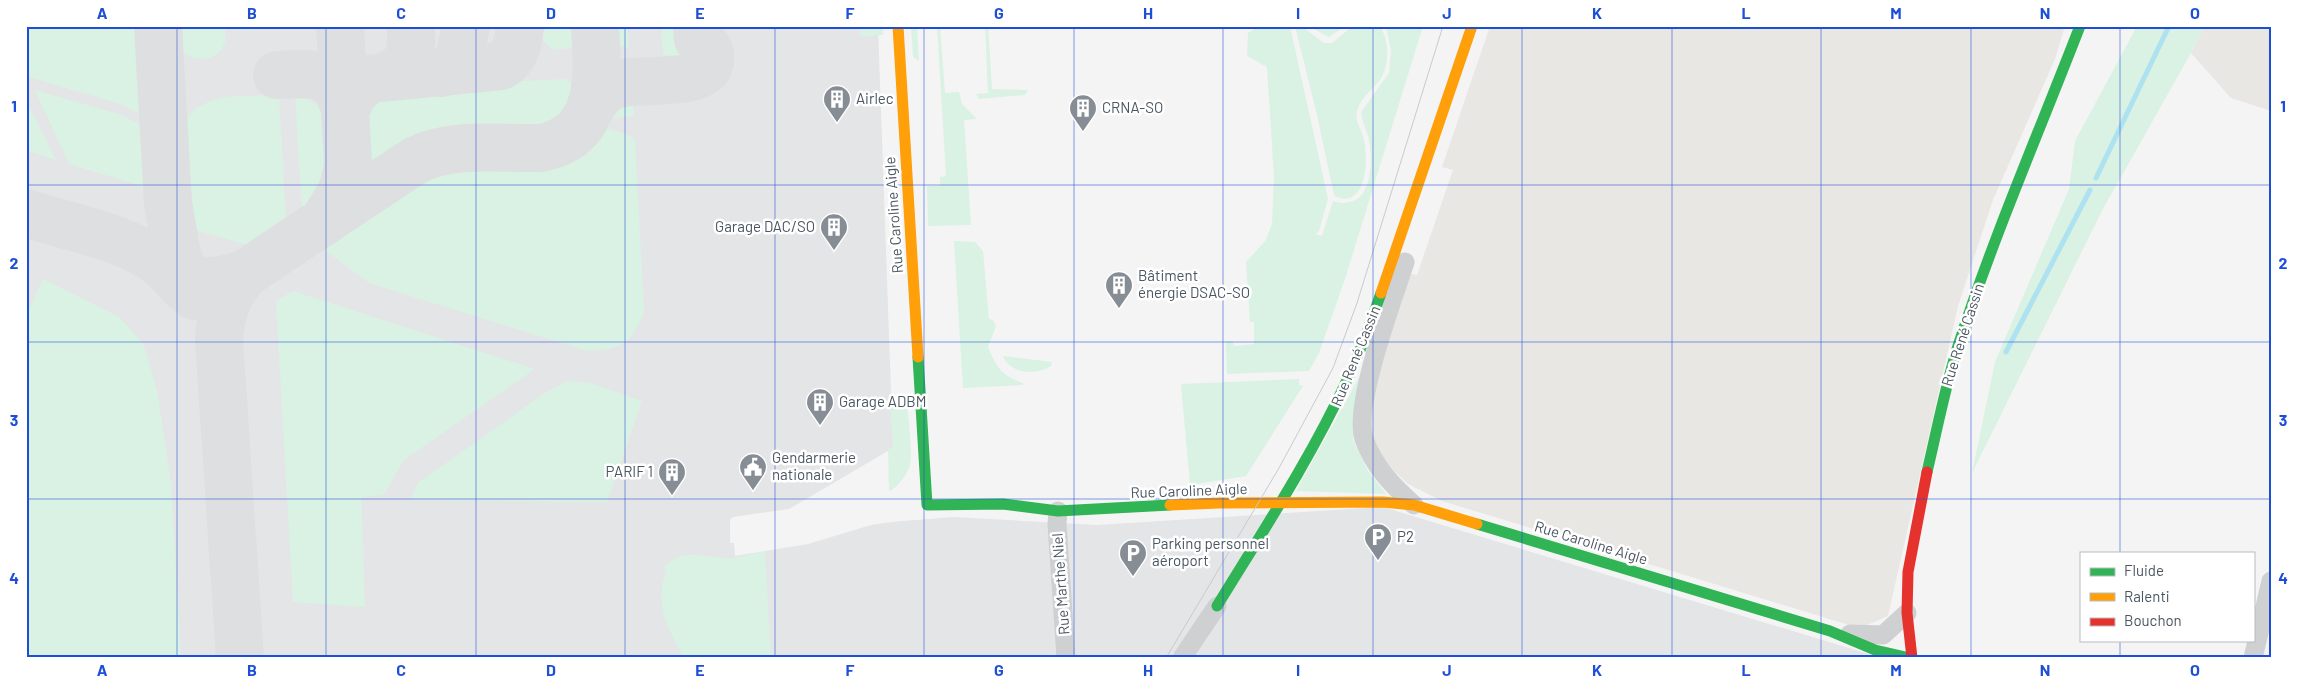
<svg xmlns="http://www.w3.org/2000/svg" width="2297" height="684" viewBox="0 0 2297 684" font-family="Barlow,sans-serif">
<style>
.commercial{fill:#e8e7e3}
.airport{fill:#e4e5e7}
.green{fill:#d9f2e3}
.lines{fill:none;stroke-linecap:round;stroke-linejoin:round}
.stream{stroke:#aee2f0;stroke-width:5}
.taxiway{stroke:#dedfe0;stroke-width:48}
.street{stroke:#ced0d2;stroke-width:19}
.fast{stroke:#30b455;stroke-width:11}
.slow{stroke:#ff9f0a;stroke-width:11}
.jam{stroke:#e5322d;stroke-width:11}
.tram{stroke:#c9cacc;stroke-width:1}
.grid{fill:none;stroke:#1d4ed8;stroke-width:1;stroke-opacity:0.55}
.labels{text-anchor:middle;stroke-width:5;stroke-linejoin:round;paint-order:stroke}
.poi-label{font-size:15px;fill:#4a5661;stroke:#fff;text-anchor:start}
.street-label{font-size:15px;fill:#4a5661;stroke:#fff}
.neatline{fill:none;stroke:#1d4ed8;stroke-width:2}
.grid-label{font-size:16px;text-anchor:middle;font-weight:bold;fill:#1d4ed8}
</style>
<rect width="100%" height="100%" fill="#f4f4f4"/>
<g class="commercial">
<path d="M1490,26H2065L2055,59L1993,200L1958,306L1888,616L1865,626L1849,625L1442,501L1408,484L1393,470L1381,455L1373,438L1367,412L1407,273L1417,275L1453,170L1442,167Z"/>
<path d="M2204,26H2271V111L2231,98L2191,53Z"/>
</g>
<path class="airport" d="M26,26H878L893,448L789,509L733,517L730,520V543H734L735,556L808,544L871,525L891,522L953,517L1097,525L1383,507L1882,658H26Z"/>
<g class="green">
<path d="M26,26H139L144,116L120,104L26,76Z"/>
<path d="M177,26H225C225,31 226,37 225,42C218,65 185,64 178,42C176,38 177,31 177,26Z"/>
<path d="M542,26H582C583,46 569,51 552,49L543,40Z"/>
<path d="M610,26H627L629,48L615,45L610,41Z"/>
<path d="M661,26H683L684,47L679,57L663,55Z"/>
<path d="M859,26H870V29L883,27V35L860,37Z"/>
<path d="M911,26H917L919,61L913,57Z"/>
<path d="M937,26H940L945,93L959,92L962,104L977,119L964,120L971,225L928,226L927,186H940V177L946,176Z"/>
<path d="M985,26H988L992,89L1028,90L1025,95L979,99L976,94L988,93Z"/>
<path d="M1259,26H1290L1328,199L1319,231L1315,234L1322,236L1333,201C1369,212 1373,172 1370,146C1369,134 1362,123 1361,112L1389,73L1391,50L1386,26H1423L1345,279L1319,353L1309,371L1227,374L1226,341H1233L1234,346L1254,344V322H1250L1246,262L1266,240L1272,224L1274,177L1267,67L1247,56L1248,33Z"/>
<path d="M1295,26H1301L1324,43H1332L1353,26H1380C1389,40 1390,64 1381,78C1375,88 1362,96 1358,108C1353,121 1362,128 1364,140C1367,156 1368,188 1352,197C1346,200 1339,199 1334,195L1317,115Z"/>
<path d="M1308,26H1344V27L1329,37Z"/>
<path d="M2137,26H2204L2191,53L2104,207L1972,473L1995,362L2069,189L2075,141Z"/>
<path d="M566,79C585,93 565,117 551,126C517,127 453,121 423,133C403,140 386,156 368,169C367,136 359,107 392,87Z"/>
<path d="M35,90L119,114L144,126L148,188L69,164Z"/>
<path d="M295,94C303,96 310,99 316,105C336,125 332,177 317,198C313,203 307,207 302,211Z"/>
<path d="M279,95L286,223L251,246L199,231L190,224C187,201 177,135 188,117C194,108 207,102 217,99C236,94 259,96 279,95Z"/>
<path d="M633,97L634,116L612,118L608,129L627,134L635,140L644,312C632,345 620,349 587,351L369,283L326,251L324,246L438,168L461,164L538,165L563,161L588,145L615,103Z"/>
<path d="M26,100L56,160L26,150Z"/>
<path d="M954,241L975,242L983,251L989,319L993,320L996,326L988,347C997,368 1001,375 1023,383V385L963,388Z"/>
<path d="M43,279L119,317L143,343L157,390L171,484L181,658H26V315Z"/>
<path d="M293,291L535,369L404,460L384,494L361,498L365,607L293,602L276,301Z"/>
<path d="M1003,356L1052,362L1051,366C1036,375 1011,375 1003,356Z"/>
<path d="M1360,376L1353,440L1368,471L1386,494L1296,491Z"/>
<path d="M1299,379V385L1303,386L1246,476L1190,485L1181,384Z"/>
<path d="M567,381L590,383L642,401L607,502L410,499L418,483L545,393Z"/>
<path d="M907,402C908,415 913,454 910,465C908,473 897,489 889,491L888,449L893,448L890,403Z"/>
<path d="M765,551L771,658H684C668,630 653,602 667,570L664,567C687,545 707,560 734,558C744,557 755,553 765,551Z"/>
</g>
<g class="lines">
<g class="stream">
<path d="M2096,178L2169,26"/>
<path d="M2006,352L2090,190"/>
</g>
<g class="taxiway">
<path d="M158,26L168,203L177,255L194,296"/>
<path d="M441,73L458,64L466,26"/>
<path d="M277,75C312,73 336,70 345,110"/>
<path d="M386,76C411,66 412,51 411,26"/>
<path d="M591,106C597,98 604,89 613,85C635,77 705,88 710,62C712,51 706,45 698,39L697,26"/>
<path d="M345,110L354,92L369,79L501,66C517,56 518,43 520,26"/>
<path d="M26,213C70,228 121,235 160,263C169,270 177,280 184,288"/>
<path d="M322,223C337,201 346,189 348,162L340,26"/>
<path d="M162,265C192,283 212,286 246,273L416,160C451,142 502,149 541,148C603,136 598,76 595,26"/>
<path d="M240,658L219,340C221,312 227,294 246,273"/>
</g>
<g class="street">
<path d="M1405,262C1393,299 1353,405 1364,439C1374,467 1393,486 1414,505"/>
<path d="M1058,511L1057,524L1066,658"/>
<path d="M1850,634L1883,635L1907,613"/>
<path d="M1182,658L1217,606"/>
<path d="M2253,658L2271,581"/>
</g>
<g class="fast">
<path d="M918,357L927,505L1003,504L1058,511L1170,505"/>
<path d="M1927,472C1937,430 1945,387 1958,346C1993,238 2039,132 2080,26"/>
<path d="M1477,524L1830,631L1875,650L1910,658"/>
<path d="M1217,606C1263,531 1311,458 1348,378C1361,350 1371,322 1381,293"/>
</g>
<g class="slow">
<path d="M898,26L918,357"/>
<path d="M1381,293L1472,26"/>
<path d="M1170,505L1219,503L1383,502L1414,505L1477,524"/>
</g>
<path class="jam" d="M1912,658L1907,613L1908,572L1927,472"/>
<path class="tram" d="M1166,658L1279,468L1333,368L1357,303L1443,26"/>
</g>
<path class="grid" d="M177,26V658M326,26V658M476,26V658M625,26V658M775,26V658M924,26V658M1074,26V658M1223,26V658M1373,26V658M1522,26V658M1672,26V658M1821,26V658M1971,26V658M2120,26V553M26,185H2271M26,342H2271M26,499H2271M2120,640V658"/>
<defs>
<g id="building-pin" transform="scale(1.4375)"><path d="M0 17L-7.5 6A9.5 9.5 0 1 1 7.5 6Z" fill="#868d94" stroke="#fff"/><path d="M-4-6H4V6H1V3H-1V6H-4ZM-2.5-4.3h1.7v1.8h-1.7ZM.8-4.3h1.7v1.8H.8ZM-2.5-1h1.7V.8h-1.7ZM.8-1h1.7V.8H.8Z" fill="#fff"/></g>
<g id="civic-pin" transform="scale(1.4375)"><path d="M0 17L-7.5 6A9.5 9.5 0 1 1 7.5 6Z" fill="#868d94" stroke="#fff"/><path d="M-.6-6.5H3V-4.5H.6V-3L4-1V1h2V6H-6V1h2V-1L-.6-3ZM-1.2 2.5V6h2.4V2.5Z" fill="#fff"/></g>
<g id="parking-pin" transform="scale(1.4375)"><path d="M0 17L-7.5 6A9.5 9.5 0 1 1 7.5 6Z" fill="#868d94" stroke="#fff"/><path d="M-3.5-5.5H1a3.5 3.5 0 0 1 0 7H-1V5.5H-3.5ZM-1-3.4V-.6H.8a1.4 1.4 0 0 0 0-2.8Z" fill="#fff"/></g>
</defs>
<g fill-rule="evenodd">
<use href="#building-pin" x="837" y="99"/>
<use href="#building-pin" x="1083" y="108"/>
<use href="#building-pin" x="834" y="227"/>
<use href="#building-pin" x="1119" y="285"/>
<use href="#building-pin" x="820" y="402"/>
<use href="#civic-pin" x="753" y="467"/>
<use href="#building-pin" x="672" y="472"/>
<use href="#parking-pin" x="1378" y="537"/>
<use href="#parking-pin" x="1133" y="553"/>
</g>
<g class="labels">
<g class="poi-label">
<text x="856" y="104">Airlec</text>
<text x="1102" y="113">CRNA-SO</text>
<text x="815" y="232" text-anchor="end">Garage DAC/SO</text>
<text x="1138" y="281">Bâtiment<tspan x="1138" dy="17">énergie DSAC-SO</tspan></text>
<text x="839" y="407">Garage ADBM</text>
<text x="772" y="463">Gendarmerie<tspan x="772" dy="17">nationale</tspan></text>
<text x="653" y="477" text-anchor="end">PARIF 1</text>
<text x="1397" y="542">P2</text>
<text x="1152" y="549">Parking personnel<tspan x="1152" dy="17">aéroport</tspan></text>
</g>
<g class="street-label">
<text transform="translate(894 215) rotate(-94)" y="5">Rue Caroline Aigle</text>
<text transform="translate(1963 335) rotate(-72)" y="5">Rue René Cassin</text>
<text transform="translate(1356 356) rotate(-68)" y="5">Rue René Cassin</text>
<text transform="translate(1189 491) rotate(-2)" y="5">Rue Caroline Aigle</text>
<text transform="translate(1591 543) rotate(17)" y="5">Rue Caroline Aigle</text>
<text transform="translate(1061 584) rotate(-94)" y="5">Rue Marthe Niel</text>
</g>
</g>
<rect width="2297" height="684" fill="none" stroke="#ffffff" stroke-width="55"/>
<rect x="2080" y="552" width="175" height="90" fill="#ffffff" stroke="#b7bbc0"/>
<rect x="2090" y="568" width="25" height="8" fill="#30b455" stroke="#b7bbc0"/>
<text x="2124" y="576" font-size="15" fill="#4a5661">Fluide</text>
<rect x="2090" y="593" width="25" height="8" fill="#ff9f0a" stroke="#b7bbc0"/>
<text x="2124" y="602" font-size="15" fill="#4a5661">Ralenti</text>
<rect x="2090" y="618" width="25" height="8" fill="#e5322d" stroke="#b7bbc0"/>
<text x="2124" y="626" font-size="15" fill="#4a5661">Bouchon</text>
<rect x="28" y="28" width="2242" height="628" class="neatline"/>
<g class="grid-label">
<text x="102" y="19">A</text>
<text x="252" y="19">B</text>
<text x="401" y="19">C</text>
<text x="551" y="19">D</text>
<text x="700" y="19">E</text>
<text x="850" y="19">F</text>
<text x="999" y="19">G</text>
<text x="1148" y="19">H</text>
<text x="1298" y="19">I</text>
<text x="1447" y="19">J</text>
<text x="1597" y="19">K</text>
<text x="1746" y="19">L</text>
<text x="1896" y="19">M</text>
<text x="2045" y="19">N</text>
<text x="2195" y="19">O</text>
<text x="14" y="112">1</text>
<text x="2283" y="112">1</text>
<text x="14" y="269">2</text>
<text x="2283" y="269">2</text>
<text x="14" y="426">3</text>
<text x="2283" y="426">3</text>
<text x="14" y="584">4</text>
<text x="2283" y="584">4</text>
<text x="102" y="676">A</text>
<text x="252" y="676">B</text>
<text x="401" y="676">C</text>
<text x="551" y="676">D</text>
<text x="700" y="676">E</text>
<text x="850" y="676">F</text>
<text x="999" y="676">G</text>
<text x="1148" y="676">H</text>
<text x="1298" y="676">I</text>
<text x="1447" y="676">J</text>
<text x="1597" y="676">K</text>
<text x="1746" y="676">L</text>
<text x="1896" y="676">M</text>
<text x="2045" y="676">N</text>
<text x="2195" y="676">O</text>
</g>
</svg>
